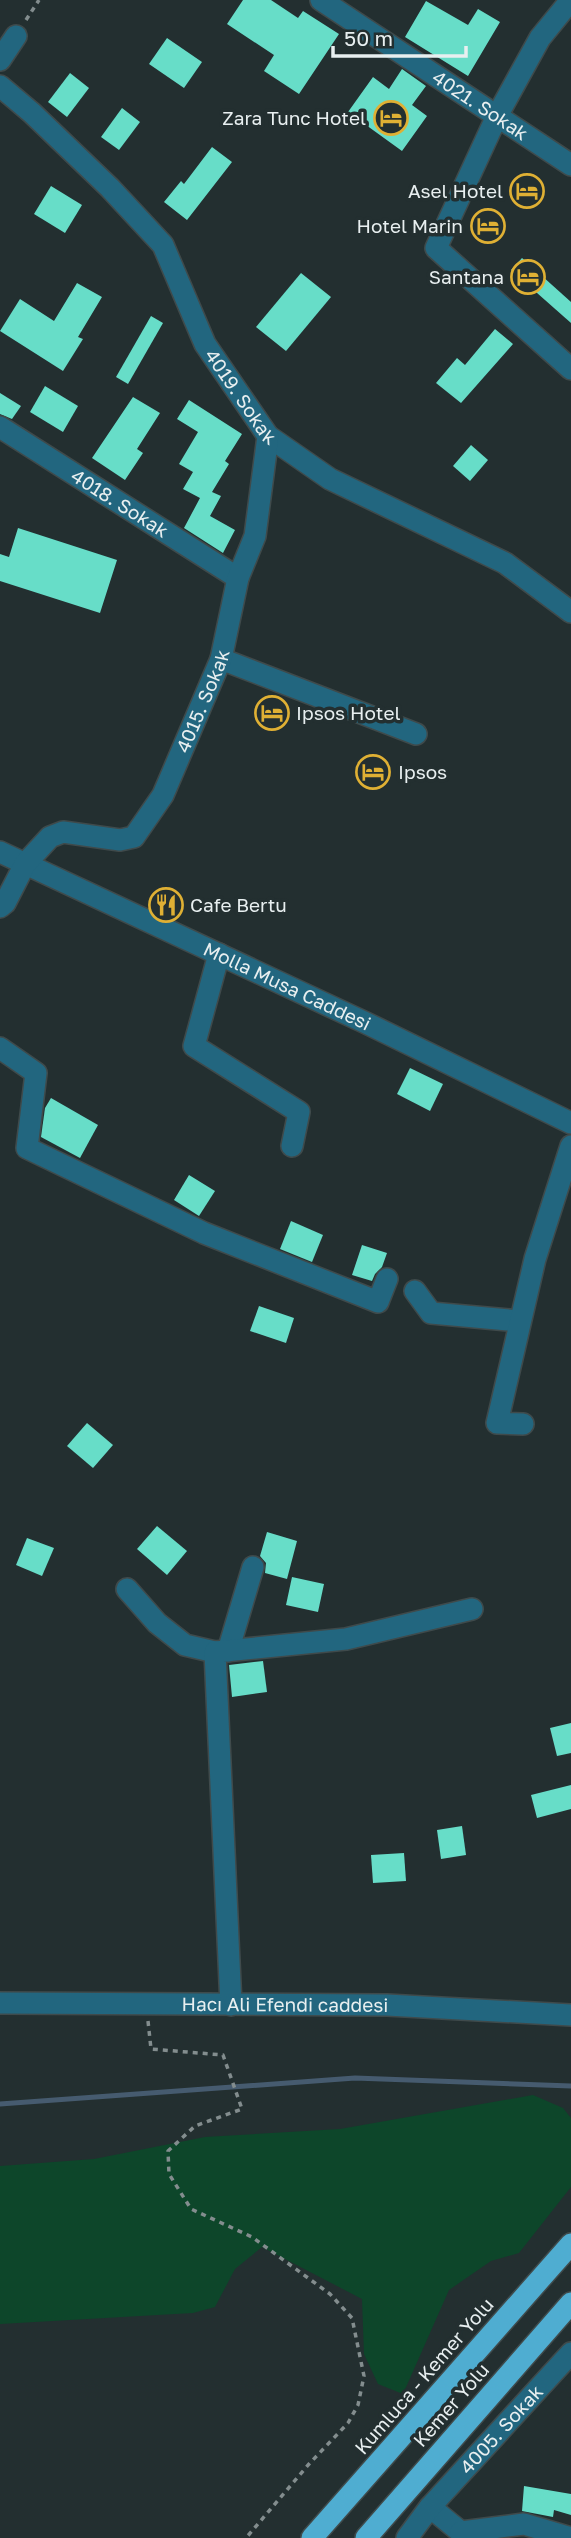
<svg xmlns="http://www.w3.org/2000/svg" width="571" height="2538" viewBox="0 0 571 2538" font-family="'Golos Text',sans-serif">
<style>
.green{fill:#0d462a}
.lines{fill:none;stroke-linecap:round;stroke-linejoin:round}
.stream{stroke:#465b6f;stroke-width:5}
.building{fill:#67ddc8}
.minor-casing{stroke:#3f4a4b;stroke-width:24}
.highway-casing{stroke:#3f4a4b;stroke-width:24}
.path{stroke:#838d8e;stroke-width:3.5;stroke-dasharray:5 5;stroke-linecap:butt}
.minor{stroke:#22667f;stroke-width:21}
.highway{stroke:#4fadd1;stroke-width:21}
.labels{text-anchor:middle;stroke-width:7;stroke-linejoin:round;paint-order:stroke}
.street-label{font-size:19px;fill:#e8eff0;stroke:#232f30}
.poi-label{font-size:19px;fill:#e8eff0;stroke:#232f30;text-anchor:end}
</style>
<rect width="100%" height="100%" fill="#232f30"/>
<path class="green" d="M533,2095L563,2108L571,2118V2187L519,2253L491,2261L449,2290L403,2394L378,2384L364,2354L362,2299L262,2247L235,2269L215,2307L193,2313L0,2324V2166L94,2159L205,2137L340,2129Z"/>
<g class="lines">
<path class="stream" d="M0,2104L355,2078L571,2086"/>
</g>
<g class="building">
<path d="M243,0H271L298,18L303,11L339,34L299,94L264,71L274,55L227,24Z"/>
<path d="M426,1L468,25L478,9L500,22L468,76L405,37Z"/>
<path d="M167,38L202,62L184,88L149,64Z"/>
<path d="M402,69L426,86L412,105L427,116L402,151L348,112L373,77L389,89Z"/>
<path d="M70,73L89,88L67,117L48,102Z"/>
<path d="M122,108L140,122L119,150L101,137Z"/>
<path d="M212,147L232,162L187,220L164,202L181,181L184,184Z"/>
<path d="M51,186L82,205L65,233L34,214Z"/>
<path d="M522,258L571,302V323L511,270Z"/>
<path d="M301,273L331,297L286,351L256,327Z"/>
<path d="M77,283L102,297L78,337L83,339L63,371L0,331L20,299L54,321Z"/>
<path d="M151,316L163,323L128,384L116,377Z"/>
<path d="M495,329L513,344L461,403L436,383L457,358L465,365Z"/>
<path d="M45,386L78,406L63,432L30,412Z"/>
<path d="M0,393L21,406L12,419L0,414Z"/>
<path d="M133,397L160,413L137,449L143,453L125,480L92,458Z"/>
<path d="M189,400L242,434L225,461L229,464L212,492L221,496L210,516L235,530L223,553L184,528L200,498L183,489L193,472L179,464L198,432L177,419Z"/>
<path d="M471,445L488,460L470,481L453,466Z"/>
<path d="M18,528L117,560L100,613L0,581V554L9,557Z"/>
<path d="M410,1068L443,1084L430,1111L397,1094Z"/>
<path d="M51,1098L98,1125L80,1158L41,1137L45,1108Z"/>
<path d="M189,1175L215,1191L199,1216L174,1200Z"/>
<path d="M291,1221L323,1235L312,1262L280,1249Z"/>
<path d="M362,1245L387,1253L382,1267L375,1274L372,1281L352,1275Z"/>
<path d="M259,1306L294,1318L286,1343L250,1331Z"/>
<path d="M87,1423L113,1445L93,1468L67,1446Z"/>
<path d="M157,1526L187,1551L167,1575L137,1549Z"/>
<path d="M267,1532L297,1541L287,1579L265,1573L266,1563L260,1556Z"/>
<path d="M27,1538L54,1548L42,1576L16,1565Z"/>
<path d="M292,1577L324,1584L318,1612L286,1605Z"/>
<path d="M263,1661L267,1692L232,1697L229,1665Z"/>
<path d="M571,1723V1753L557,1756L550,1728Z"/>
<path d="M571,1785V1809L537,1818L531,1795Z"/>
<path d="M462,1826L466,1855L441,1859L437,1830Z"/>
<path d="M404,1853L406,1881L373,1883L371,1855Z"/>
<path d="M524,2486L571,2494V2515L554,2510L553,2517L522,2511Z"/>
</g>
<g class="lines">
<g class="minor-casing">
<g id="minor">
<path id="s1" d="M321,0L571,165"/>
<path d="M571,0L540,38L497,116L436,248L571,369"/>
<path d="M0,60L16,36"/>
<path id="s2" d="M0,86L32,113L110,188L163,245L205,344L268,436L330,479L505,563L571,612"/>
<path id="s3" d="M0,427L238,578"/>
<path d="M221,659L416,734"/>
<path id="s4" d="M0,852L364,1022L571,1123"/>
<path id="s5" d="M0,907L5,903L25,864L50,837L63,832L120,840L134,837L163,795L221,659L238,578L255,536L268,436"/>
<path d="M219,954L194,1046L299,1112L292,1146"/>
<path d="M0,1048L36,1073L27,1148L204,1233L378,1302L387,1279"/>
<path d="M415,1291L431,1313L520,1321"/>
<path d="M523,1424L497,1423L535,1259L571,1146"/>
<path d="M127,1589L157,1623L185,1645L215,1652"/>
<path d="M228,1651L253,1567"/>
<path id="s6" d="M0,2003L387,2005L571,2015"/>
<path d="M231,2005L215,1652L346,1639L472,1609"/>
<path d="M430,2507L468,2538"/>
<path d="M461,2532L524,2524L571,2538"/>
<path id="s7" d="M407,2538L430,2507L571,2353"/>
</g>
</g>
<g class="highway-casing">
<g id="highway">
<path d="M312,2538L571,2244"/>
<path d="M366,2538L571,2303"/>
</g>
</g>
<g class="path">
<path d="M26,20L39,0"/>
<path d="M148,2021L151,2049L223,2055L242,2109L195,2126L168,2151L169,2174L191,2209L252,2237L330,2294L352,2318L364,2376L358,2405L348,2423L309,2464L246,2538"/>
</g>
<use href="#minor" class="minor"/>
<use href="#highway" class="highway"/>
</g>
<defs>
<g id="hotel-ring" transform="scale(1.75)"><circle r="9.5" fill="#232f30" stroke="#dfb034" stroke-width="1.5"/><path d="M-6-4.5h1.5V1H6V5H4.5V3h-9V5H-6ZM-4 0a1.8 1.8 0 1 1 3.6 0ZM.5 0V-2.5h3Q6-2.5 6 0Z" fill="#dfb034"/></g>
<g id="restaurant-ring" transform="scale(1.75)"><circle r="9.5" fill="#232f30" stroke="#dfb034" stroke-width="1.5"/><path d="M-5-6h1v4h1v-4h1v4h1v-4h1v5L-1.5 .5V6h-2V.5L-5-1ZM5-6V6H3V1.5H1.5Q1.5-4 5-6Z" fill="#dfb034"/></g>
</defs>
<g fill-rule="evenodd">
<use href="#hotel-ring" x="391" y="118"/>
<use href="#hotel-ring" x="527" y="191"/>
<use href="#hotel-ring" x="488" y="226"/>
<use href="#hotel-ring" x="528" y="277"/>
<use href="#hotel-ring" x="272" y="713"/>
<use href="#hotel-ring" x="373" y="772"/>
<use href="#restaurant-ring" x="166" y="905"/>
</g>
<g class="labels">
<g class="street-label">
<text dy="7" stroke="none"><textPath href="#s1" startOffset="191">4021. Sokak</textPath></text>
<text dy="7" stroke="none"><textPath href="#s2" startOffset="399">4019. Sokak</textPath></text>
<text dy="7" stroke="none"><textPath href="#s3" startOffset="142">4018. Sokak</textPath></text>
<text dy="7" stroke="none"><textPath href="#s5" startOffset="326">4015. Sokak</textPath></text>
<text dy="7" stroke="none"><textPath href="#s4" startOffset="317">Molla Musa Caddesi</textPath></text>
<text dy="7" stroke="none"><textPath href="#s6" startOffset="285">Hacı Ali Efendi caddesi</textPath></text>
<text transform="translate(424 2376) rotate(-49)" y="7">Kumluca - Kemer Yolu</text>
<text transform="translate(451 2405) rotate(-49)" y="7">Kemer Yolu</text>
<text dy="7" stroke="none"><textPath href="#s7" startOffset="144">4005. Sokak</textPath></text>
</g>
<g class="poi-label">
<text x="366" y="125">Zara Tunc Hotel</text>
<text x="503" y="198">Asel Hotel</text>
<text x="463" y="233">Hotel Marin</text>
<text x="504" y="284">Santana</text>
<text x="296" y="720" text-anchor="start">Ipsos Hotel</text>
<text x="398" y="779" text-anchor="start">Ipsos</text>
<text x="190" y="912" text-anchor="start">Cafe Bertu</text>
</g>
</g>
<path d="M333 46v10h133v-10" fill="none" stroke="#e8eff0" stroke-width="3.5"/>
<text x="344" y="46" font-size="21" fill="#e8eff0" stroke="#232f30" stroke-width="5" paint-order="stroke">50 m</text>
</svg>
